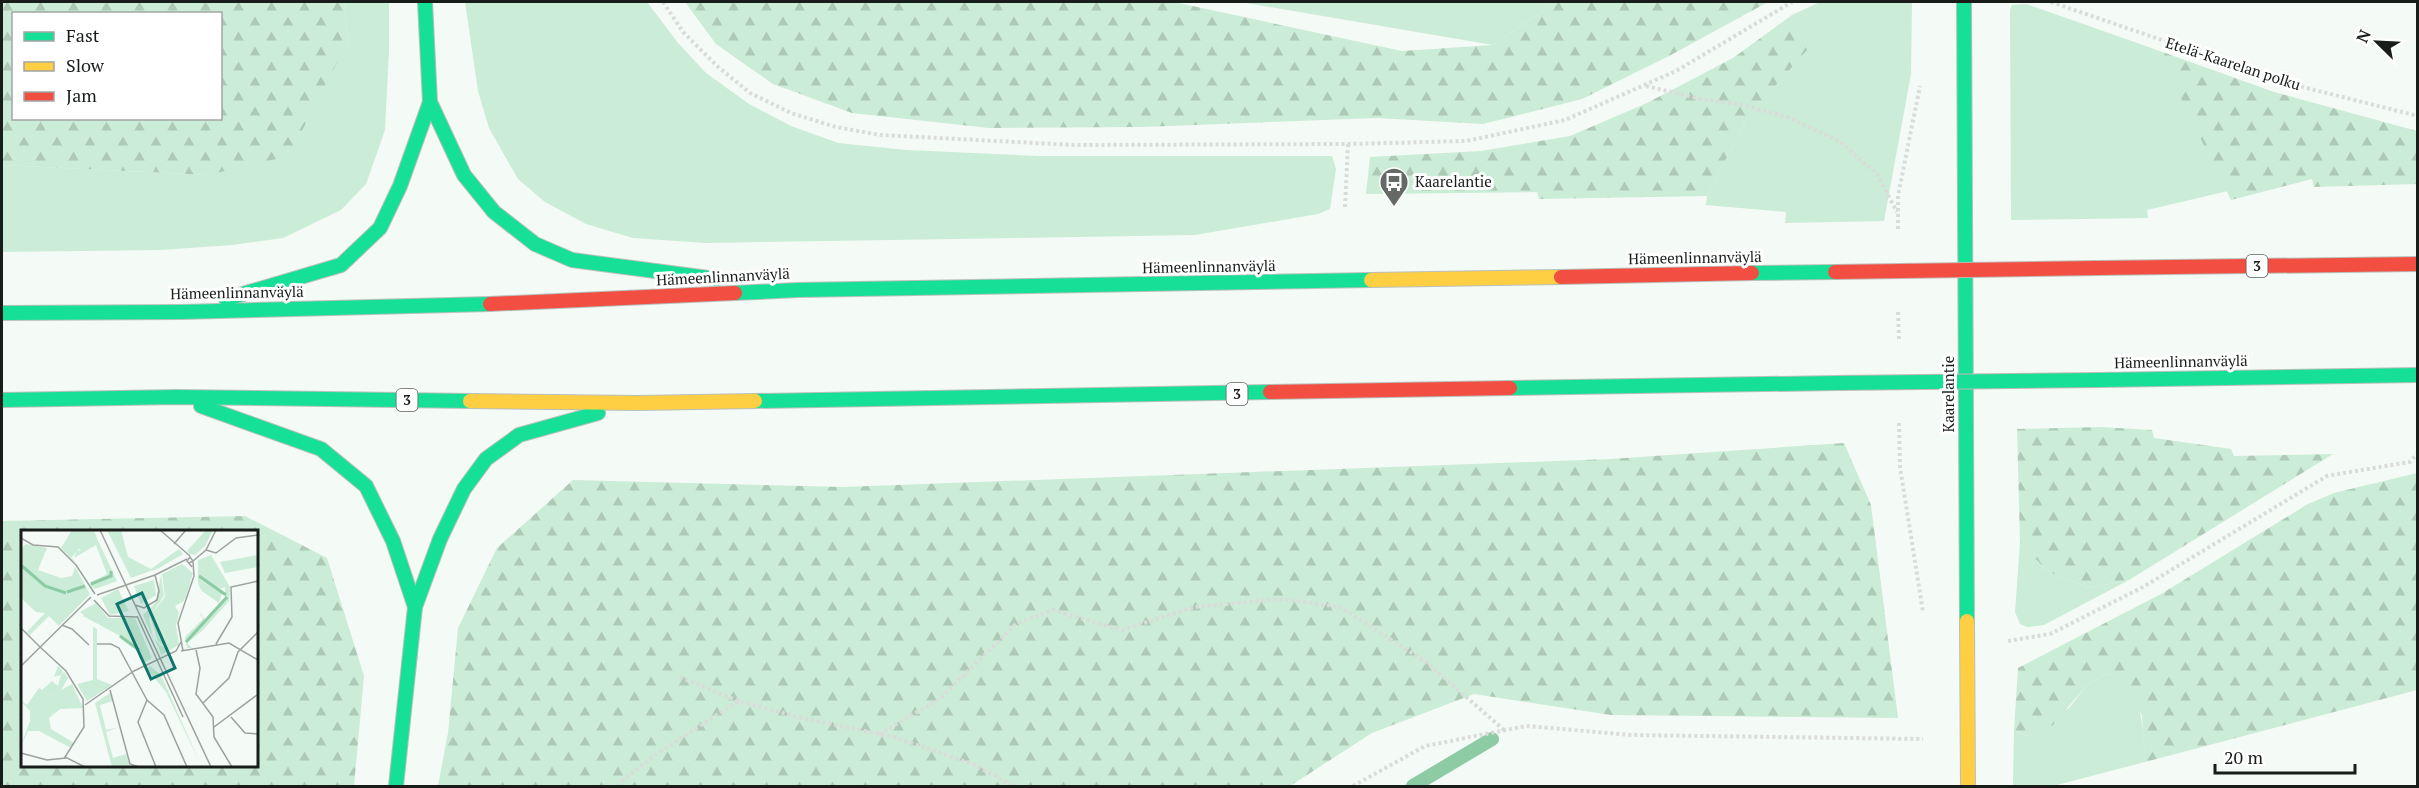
<svg xmlns="http://www.w3.org/2000/svg" width="2419" height="788" viewBox="0 0 2419 788" font-family="'PT Serif',serif">
<style>
.green{fill:#cbecd6}
.forest{fill:url(#forest-firs);fill-rule:evenodd}
.lines{fill:none;stroke-linecap:round;stroke-linejoin:round}
.stream{stroke:#8ccba4;stroke-width:14}
.fast-casing{stroke:#b9bfbb;stroke-width:16}
.slow-casing{stroke:#b9bfbb;stroke-width:16}
.jam-casing{stroke:#b9bfbb;stroke-width:16}
.path{stroke:#dadcdb;stroke-width:4;stroke-dasharray:3 3;stroke-linecap:butt}
.fast{stroke:#16e098;stroke-width:14}
.slow{stroke:#ffcf43;stroke-width:14}
.jam{stroke:#f24e42;stroke-width:14}
.fast-bridge-casing{stroke:#c1b7b4;stroke-width:16;stroke-linecap:butt}
.jam-bridge-casing{stroke:#c1b7b4;stroke-width:16;stroke-linecap:butt}
.fast-bridge{stroke:#16e098;stroke-width:14}
.jam-bridge{stroke:#f24e42;stroke-width:14}
.labels{text-anchor:middle;stroke-width:6;stroke-linejoin:round;paint-order:stroke}
.shield{fill:#fff;stroke:#5d615f;stroke-width:1.5}
.shield-label{font-size:14px;font-weight:bold;fill:#181d1a}
.street-label{font-size:15px;fill:#181d1a;stroke:#fff}
.poi-label{font-size:15px;fill:#181d1a;stroke:#fff;text-anchor:start}
.inset-river{fill:none;stroke:#8ccba4;stroke-width:3}
.inset-road{fill:none;stroke:#9ca29d;stroke-width:1.5}
.view{fill:#0f766e;fill-opacity:0.15;stroke:#0f766e;stroke-width:3}
.inset-edge{fill:none;stroke:#181d1a;stroke-width:3}
</style>
<defs>
<pattern id="forest-firs" width="22" height="20" patternUnits="userSpaceOnUse" patternTransform="scale(1.5)"><rect width="22" height="20" fill="#cbecd6"/><path d="M5 1l3.5 6h-7zM16 11l3.5 6h-7z" fill="#aecab7"/></pattern>
</defs>
<rect width="100%" height="100%" fill="#f4faf5"/>
<g class="green">
<path d="M344,2H389V51L385,130L366,184L341,210L283,238L232,245L160,250L2,252V165L208,175L348,42Z"/>
<path d="M465,2H647L678,43L706,73L749,104L791,126L838,143L906,150L1038,156H1332L1336,169L1330,209L1318,214L1195,235L705,243L633,238L586,224L545,202L518,179L489,128L478,91Z"/>
<path d="M1240,2H1556L1493,45Z"/>
<path d="M1820,2H1912L1911,74L1884,221L1785,223L1786,212L1706,205L1707,196L1747,118L1806,50L1792,15Z"/>
<path d="M2026,4L2157,50L2228,191L2147,210L2148,218L2011,220L2010,10L2012,5Z"/>
<path d="M2020,542L2047,571L2089,588L2129,580L2044,625L2027,627L2020,624L2015,612Z"/>
<path d="M2105,674C2109,675 2116,674 2120,676C2143,691 2144,738 2145,762L2053,786H2013L2014,730L2029,737L2070,707L2085,687Z"/>
</g>
<g class="forest">
<path d="M2,2H344L348,41L289,156L208,175L2,165ZM14,14H220V118H14Z"/>
<path d="M685,2H1174L1402,51L1493,45L1556,2H1768L1669,56L1582,99L1483,124L1377,118L1143,127L989,128L852,113L773,84L716,44Z"/>
<path d="M1792,15L1807,50L1747,118L1707,196L1539,199L1537,192L1366,194L1370,157L1481,151L1570,136L1647,103L1733,58Z"/>
<path d="M2157,50L2274,92L2417,131V184L2314,187L2312,179L2231,200Z"/>
<path d="M2100,427L2152,430L2154,438L2231,449L2234,456L2333,454L2129,580L2089,588L2047,571L2020,542L2017,429Z"/>
<path d="M1844,443L1871,505L1898,718L1611,715L1474,694L1372,733L1290,786H438L448,733L458,628L497,548L573,480L843,487L1610,459Z"/>
<path d="M2417,473V690L2145,762L2142,716L2129,687L2119,676L2105,674L2085,687L2053,725L2029,737L2014,730L2018,668L2161,594L2308,504L2334,493Z"/>
<path d="M245,516L327,558L364,676L354,786H2V521ZM22,532H256V766H22Z"/>
</g>
<g class="lines">
<path class="stream" d="M1413,786L1492,739"/>
<g class="fast-casing">
<g id="fast">
<path d="M425,2L430,102L464,175L494,212L535,244L572,260L716,279"/>
<path d="M1964,2L1967,621"/>
<path d="M1752,273L1835,272"/>
<path d="M735,293L798,290L1371,280"/>
<path d="M226,299L341,265L380,228L400,186L430,102"/>
<path d="M2,313L181,312L490,304"/>
<path d="M2099,380L2418,375"/>
<path d="M1510,388L1837,383"/>
<path d="M2,400L177,397L470,401"/>
<path d="M755,401L1270,392"/>
<path d="M201,406L321,449L366,486L393,541L415,607"/>
<path d="M396,786L415,607L440,539L464,489L486,459L519,435L598,413"/>
</g>
</g>
<g class="slow-casing">
<g id="slow">
<path d="M1371,280L1561,277"/>
<path d="M470,401L638,403L755,401"/>
<path d="M1967,621L1968,786"/>
</g>
</g>
<g class="jam-casing">
<g id="jam">
<path d="M2097,268L2418,264"/>
<path d="M1561,277L1752,273"/>
<path d="M490,304L735,293"/>
<path d="M1270,392L1510,388"/>
</g>
</g>
<g class="path">
<path d="M663,2L683,32L717,66L750,93L791,113L836,127L880,135L1075,145L1348,144L1466,141L1565,120L1676,71L1792,2"/>
<path d="M2051,2L2287,83L2418,116"/>
<path d="M1646,86L1701,99L1739,104L1787,117L1839,141L1877,174L1897,212"/>
<path d="M1345,207L1348,144"/>
<path d="M1898,229V196L1920,86"/>
<path d="M1898,312L1899,340"/>
<path d="M1899,423L1900,467L1923,612"/>
<path d="M2008,641L2050,634L2143,587L2327,476L2410,462L2418,453"/>
<path d="M680,677L738,701L802,718L894,737L975,765L1013,786"/>
<path d="M879,734L940,699L1017,623L1053,610L1122,630L1194,607L1282,599L1340,607L1426,662L1504,730"/>
<path d="M618,786L621,782L654,756L738,701"/>
<path d="M1353,786L1425,746L1526,726L1632,735L1923,739"/>
</g>
<use href="#fast" class="fast"/>
<use href="#slow" class="slow"/>
<use href="#jam" class="jam"/>
<g class="fast-bridge-casing">
<path id="fast-bridge" d="M1837,383L2099,380"/>
</g>
<g class="jam-bridge-casing">
<path id="jam-bridge" d="M1835,272L2097,268"/>
</g>
<use href="#fast-bridge" class="fast-bridge"/>
<use href="#jam-bridge" class="jam-bridge"/>
</g>
<defs>
<g id="bus-pin" transform="scale(1.5)"><path d="M0 17L-7.5 6A9.5 9.5 0 1 1 7.5 6Z" fill="#656a67" stroke="#fff"/><path d="M-5-6H5V4H4V6H2V4H-2V6H-4V4H-5ZM-3.5-4V0h7V-4ZM-3.5 1.2v1.5H-2V1.2ZM2 1.2v1.5H3.5V1.2Z" fill="#fff"/></g>
</defs>
<g fill-rule="evenodd">
<use href="#bus-pin" x="1394" y="182"/>
</g>
<g class="labels">
<g class="shield">
<rect x="2246.5" y="255" width="21" height="22" rx="4.5"/>
<rect x="1226.5" y="383" width="21" height="22" rx="4.5"/>
<rect x="396.5" y="389" width="21" height="22" rx="4.5"/>
</g>
<g class="shield-label">
<text x="2257" y="271">3</text>
<text x="1237" y="399">3</text>
<text x="407" y="405">3</text>
</g>
<g class="street-label">
<text transform="translate(2233 64) rotate(18)" y="5">Etelä-Kaarelan polku</text>
<text transform="translate(1695 258) rotate(-1)" y="5">Hämeenlinnanväylä</text>
<text transform="translate(1209 267) rotate(-1)" y="5">Hämeenlinnanväylä</text>
<text transform="translate(723 277) rotate(-3)" y="5">Hämeenlinnanväylä</text>
<text transform="translate(237 293) rotate(-1)" y="5">Hämeenlinnanväylä</text>
<text transform="translate(2181 362) rotate(-1)" y="5">Hämeenlinnanväylä</text>
<text transform="translate(1949 394) rotate(-90)" y="5">Kaarelantie</text>
</g>
<g class="poi-label">
<text x="1415" y="187">Kaarelantie</text>
</g>
</g>
<g transform="translate(21 530)">
<rect width="237" height="237" fill="#f4faf5"/>
<path d="M140,45L143,66L128,88L132,108L122,85L134,73ZM179,50L201,63L198,73L181,61L177,54ZM163,65V71L154,76L158,83L155,95L158,115L140,125L138,119L147,117L140,110L135,83L145,68ZM69,80L88,97V100L62,86ZM37,136L42,141L40,145L43,142L47,148L40,160L29,166L21,160L31,151L37,156L40,145L33,147Z" fill="#cbecd6"/>
<path d="M51,0H72L96,51L74,59L70,56L69,53L86,44L75,15L53,28L56,20L60,21L48,8ZM185,0H192L184,16L174,25L169,24L166,21ZM190,25L209,57L208,71L182,100L166,113L171,118H166L164,107L182,89L178,81L185,91L204,71V57L196,60L180,50L177,54V30ZM237,25V37L204,43L199,32ZM161,34L172,43L164,69H145L137,82L138,108L151,114L149,118L144,120L138,119L133,108L140,116L145,118L137,111L129,86L144,67L141,44ZM133,50L135,65L120,74L113,56ZM97,59L108,81L89,85L80,68ZM75,73L87,88H114L131,128L124,132L117,116L88,100L69,80L63,85L59,82ZM128,135L140,145L179,233L145,162L127,140Z" fill="#cbecd6"/>
<path d="M51,0H72L75,5L65,10L51,27L53,31L40,18ZM86,0H100L107,27L130,39L158,19L162,24L138,38L110,48ZM5,14L26,18L17,40L40,48L51,46L54,37L69,64L38,96L28,86L9,105L6,102L24,83L15,82L0,68V19ZM72,97L76,99V149L91,155L66,171L56,154L72,150ZM51,154L62,178L39,179L28,188L30,199L53,213L50,218L18,201H7L0,215L9,191V181L0,171L6,175L18,158L29,166ZM89,163L92,171L79,175L85,200L98,197L85,202L92,228L105,224L109,236L105,237H91L74,173Z" fill="#cbecd6"/>
<path class="inset-river" d="M1,36L24,56L45,63M178,46L205,65M70,54L90,46V41M46,62L64,56M99,106L118,120M165,112L206,67"/>
<path class="inset-road" d="M79,0L190,237M139,0L169,26M0,8L12,15L37,17L55,35L74,64M153,14L165,0M185,20L195,23L215,8L237,5M172,31L185,20L195,0M168,33L172,31L169,27L166,31L171,37M76,65L134,45L166,29M73,70L88,86L116,87M114,75L123,78L136,70L138,61L134,45M116,86L162,187M41,95L51,99L68,115M0,98L19,117M76,114H90L98,118L126,170L143,185L166,237M195,114L211,87L210,57L237,51M19,117L45,141L62,169L63,197L44,227L64,237M175,120L179,138L175,164L192,187L193,207L211,237M160,121L208,113L237,130M162,121L157,93L173,46L172,32M0,136L70,67M89,160L109,234L118,237M126,170L117,192L135,237M182,173L208,148L217,122L237,102M64,175L113,141L155,121L160,112M210,187L224,203L237,204M193,197L236,165M0,223L26,230L45,228"/>
<path class="view" d="M121,63L154,138L130,149L96,74Z"/>
<rect width="237" height="237" class="inset-edge"/>
</g>
<rect width="2419" height="788" fill="none" stroke="#181d1a" stroke-width="6"/>
<rect x="12" y="12" width="210" height="108" fill="#ffffff" stroke="#a3a5a3" stroke-width="1.5"/>
<rect x="24" y="32" width="30" height="9" fill="#16e098" stroke="#a3a5a3" stroke-width="1.5"/>
<text x="66" y="42" font-size="18" fill="#181d1a">Fast</text>
<rect x="24" y="62" width="30" height="9" fill="#ffcf43" stroke="#a3a5a3" stroke-width="1.5"/>
<text x="66" y="72" font-size="18" fill="#181d1a">Slow</text>
<rect x="24" y="92" width="30" height="9" fill="#f24e42" stroke="#a3a5a3" stroke-width="1.5"/>
<text x="66" y="102" font-size="18" fill="#181d1a">Jam</text>
<g transform="translate(2377 42) rotate(294)" stroke="#ffffff" stroke-width="4.5" paint-order="stroke">
<path d="M0-4.5L10 22L0 15L-10 22Z" fill="#181d1a"/>
<text y="-9" font-size="16" font-weight="bold" text-anchor="middle" fill="#181d1a">N</text>
</g>
<path d="M2215 764v9h140v-9" fill="none" stroke="#181d1a" stroke-width="3"/>
<text x="2224" y="764" font-size="18" fill="#181d1a" stroke="#ffffff" stroke-width="4.5" paint-order="stroke">20 m</text>
</svg>
